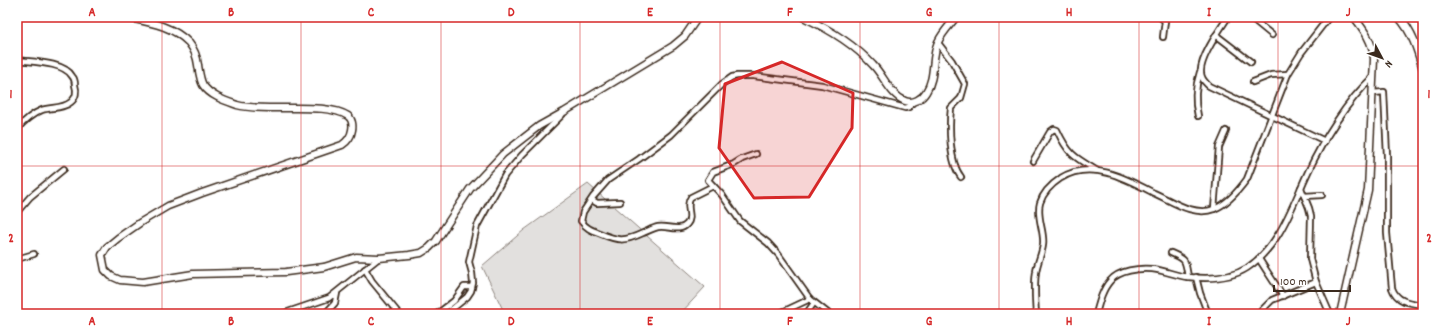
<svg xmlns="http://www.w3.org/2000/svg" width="1440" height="331" viewBox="0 0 1440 331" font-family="Dekko,sans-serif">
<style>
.green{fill:#e2e0de;stroke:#8e857e}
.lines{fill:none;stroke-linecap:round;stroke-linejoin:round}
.street-casing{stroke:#3b2a1e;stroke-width:8}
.secondary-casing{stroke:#3b2a1e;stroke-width:9}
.primary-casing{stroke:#3b2a1e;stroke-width:10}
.street{stroke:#fff;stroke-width:4.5}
.secondary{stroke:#fff;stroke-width:6}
.primary{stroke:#fff;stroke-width:7}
.marked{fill:#d62828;fill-opacity:0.2;stroke:#d62828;stroke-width:3;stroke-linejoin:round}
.grid{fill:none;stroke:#d62828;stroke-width:1;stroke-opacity:0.55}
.neatline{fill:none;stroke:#d62828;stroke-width:1.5}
.grid-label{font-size:13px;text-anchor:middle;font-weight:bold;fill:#d62828}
</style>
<rect width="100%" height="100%" fill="#fff"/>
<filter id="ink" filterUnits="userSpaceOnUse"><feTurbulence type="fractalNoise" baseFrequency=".025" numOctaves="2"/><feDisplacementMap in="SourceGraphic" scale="8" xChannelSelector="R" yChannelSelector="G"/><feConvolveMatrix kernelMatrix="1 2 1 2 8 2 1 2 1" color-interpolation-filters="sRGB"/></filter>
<g filter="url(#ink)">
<path class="green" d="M588,184L705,287L680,314H505L482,266L524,230Z"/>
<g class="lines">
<g class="street-casing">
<g id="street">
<path d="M1160,17L1165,21L1163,37"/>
<path d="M1228,17C1220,29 1199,59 1201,73C1201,79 1205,82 1209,86L1325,141"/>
<path d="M1250,17L1272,35"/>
<path d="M1216,35L1251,62"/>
<path d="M938,43L952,61L965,84L961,98L951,108C949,126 949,162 961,177"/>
<path d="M17,60C32,62 64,62 72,76C74,78 75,82 75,85C77,91 76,98 71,102C63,109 51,107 42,110C32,114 24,121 17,129"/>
<path d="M1253,82L1271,75L1288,74"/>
<path d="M1373,93L1384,92L1387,156V233L1392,288C1397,302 1409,303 1423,305"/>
<path d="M1198,116C1194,100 1195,87 1200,72"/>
<path d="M756,154L742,159L734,164L713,172L708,180L722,195L740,221L768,243L778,254L810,299L829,314"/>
<path d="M1033,161L1050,132L1054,129L1057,130C1068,154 1074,157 1096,170"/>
<path d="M713,186L691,197C684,207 694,216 687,224C679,233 668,225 658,227C653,228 648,231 643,233C624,242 618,241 599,233C591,230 586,228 581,221L583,212L593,197L608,180L639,159L671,135L722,84L732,77L737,76H753L822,85L905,108L909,107L913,102"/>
<path d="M1301,188L1309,208L1311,216L1310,259L1316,282L1330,314"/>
<path d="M1304,196L1322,195"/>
<path d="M592,200L597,203L620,202"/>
<path d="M1214,209L1219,147L1226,131"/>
<path d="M17,212L30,197L64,169"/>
<path d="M1171,253C1187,260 1185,260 1188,277"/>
<path d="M17,259L34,254"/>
<path d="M1259,259L1283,296"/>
<path d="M365,269L372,281L399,314"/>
<path d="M1196,277L1200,293L1208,314"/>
<path d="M282,314L329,298L379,258"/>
<path d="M325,314L335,303L337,293"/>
<path d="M437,314L454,301L464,287H472"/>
<path d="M446,314L467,297L471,291L473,283L472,273L469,262L477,226L505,175L522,155L562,115"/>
<path d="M778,314L810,299"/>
<path d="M806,314L814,303"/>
<path d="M1036,314C1035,300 1034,285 1036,272C1037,263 1042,254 1043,245C1045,232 1036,217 1040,203C1043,193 1052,184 1061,178C1091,159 1127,179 1154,193C1172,201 1194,217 1214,209C1228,204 1239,190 1247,179L1288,74L1301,53L1329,17"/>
<path d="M1096,314C1099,303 1102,290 1110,281C1119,270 1139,268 1152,269C1164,270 1176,276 1188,277C1207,279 1230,279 1247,268C1280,246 1292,206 1308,172C1323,140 1347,101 1373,77"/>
<path d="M1258,314L1272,300L1316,282"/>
</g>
</g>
<g class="secondary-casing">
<g id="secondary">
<path d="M125,17C148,22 172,25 189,43C194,49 197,57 198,65C199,71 200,80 203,85C210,96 226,101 237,105C265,113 327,101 348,116C352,119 353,125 352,130C351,137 348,141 342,145L202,193L168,206L141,222L118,238L107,247L102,255L105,270L111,276L120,280L143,282L193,274L286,272L324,267L356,257L379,258L409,255L421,253L429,248L436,241L470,189L503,154L539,126L564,112L673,46L685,36L698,17"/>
<path d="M803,17C829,29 853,43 873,65C884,76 890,95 905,101C913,104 922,99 926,92C936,77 931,58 938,42C942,33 950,25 956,17"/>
<path d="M1340,314L1368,190L1374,59C1373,42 1364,30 1354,17"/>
</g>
</g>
<g class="primary-casing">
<path id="primary" d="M1399,17C1412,31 1418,50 1423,68"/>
</g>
<use href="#street" class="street"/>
<use href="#secondary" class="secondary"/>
<use href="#primary" class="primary"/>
</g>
</g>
<path class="marked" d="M782,62L853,93L852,128L809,197L754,198L719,148L725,84Z"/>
<path class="grid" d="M162,17V314M301,17V314M441,17V314M580,17V314M720,17V314M860,17V314M999,17V314M1139,17V314M1278,17V314M17,166H1423"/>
<rect width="1440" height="331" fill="none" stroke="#fff" stroke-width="44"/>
<g transform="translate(1382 58) rotate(131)" stroke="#ffffff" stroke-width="3" paint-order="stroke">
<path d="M0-3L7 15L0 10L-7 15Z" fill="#3b2a1e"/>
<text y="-6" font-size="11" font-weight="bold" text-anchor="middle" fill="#3b2a1e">N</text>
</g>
<path d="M1274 285v6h76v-6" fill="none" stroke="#3b2a1e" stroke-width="2"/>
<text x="1280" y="285" font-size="12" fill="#3b2a1e" stroke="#ffffff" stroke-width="3" paint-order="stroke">100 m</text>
<rect x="22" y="22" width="1396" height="287" class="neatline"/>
<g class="grid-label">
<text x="92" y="16">A</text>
<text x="231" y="16">B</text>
<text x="371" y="16">C</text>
<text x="511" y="16">D</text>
<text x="650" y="16">E</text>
<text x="790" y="16">F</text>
<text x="929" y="16">G</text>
<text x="1069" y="16">H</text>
<text x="1209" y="16">I</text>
<text x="1348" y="16">J</text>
<text x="11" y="98">1</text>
<text x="1429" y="98">1</text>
<text x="11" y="242">2</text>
<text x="1429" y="242">2</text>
<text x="92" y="325">A</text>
<text x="231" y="325">B</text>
<text x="371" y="325">C</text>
<text x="511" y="325">D</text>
<text x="650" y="325">E</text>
<text x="790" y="325">F</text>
<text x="929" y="325">G</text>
<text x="1069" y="325">H</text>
<text x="1209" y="325">I</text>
<text x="1348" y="325">J</text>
</g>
</svg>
